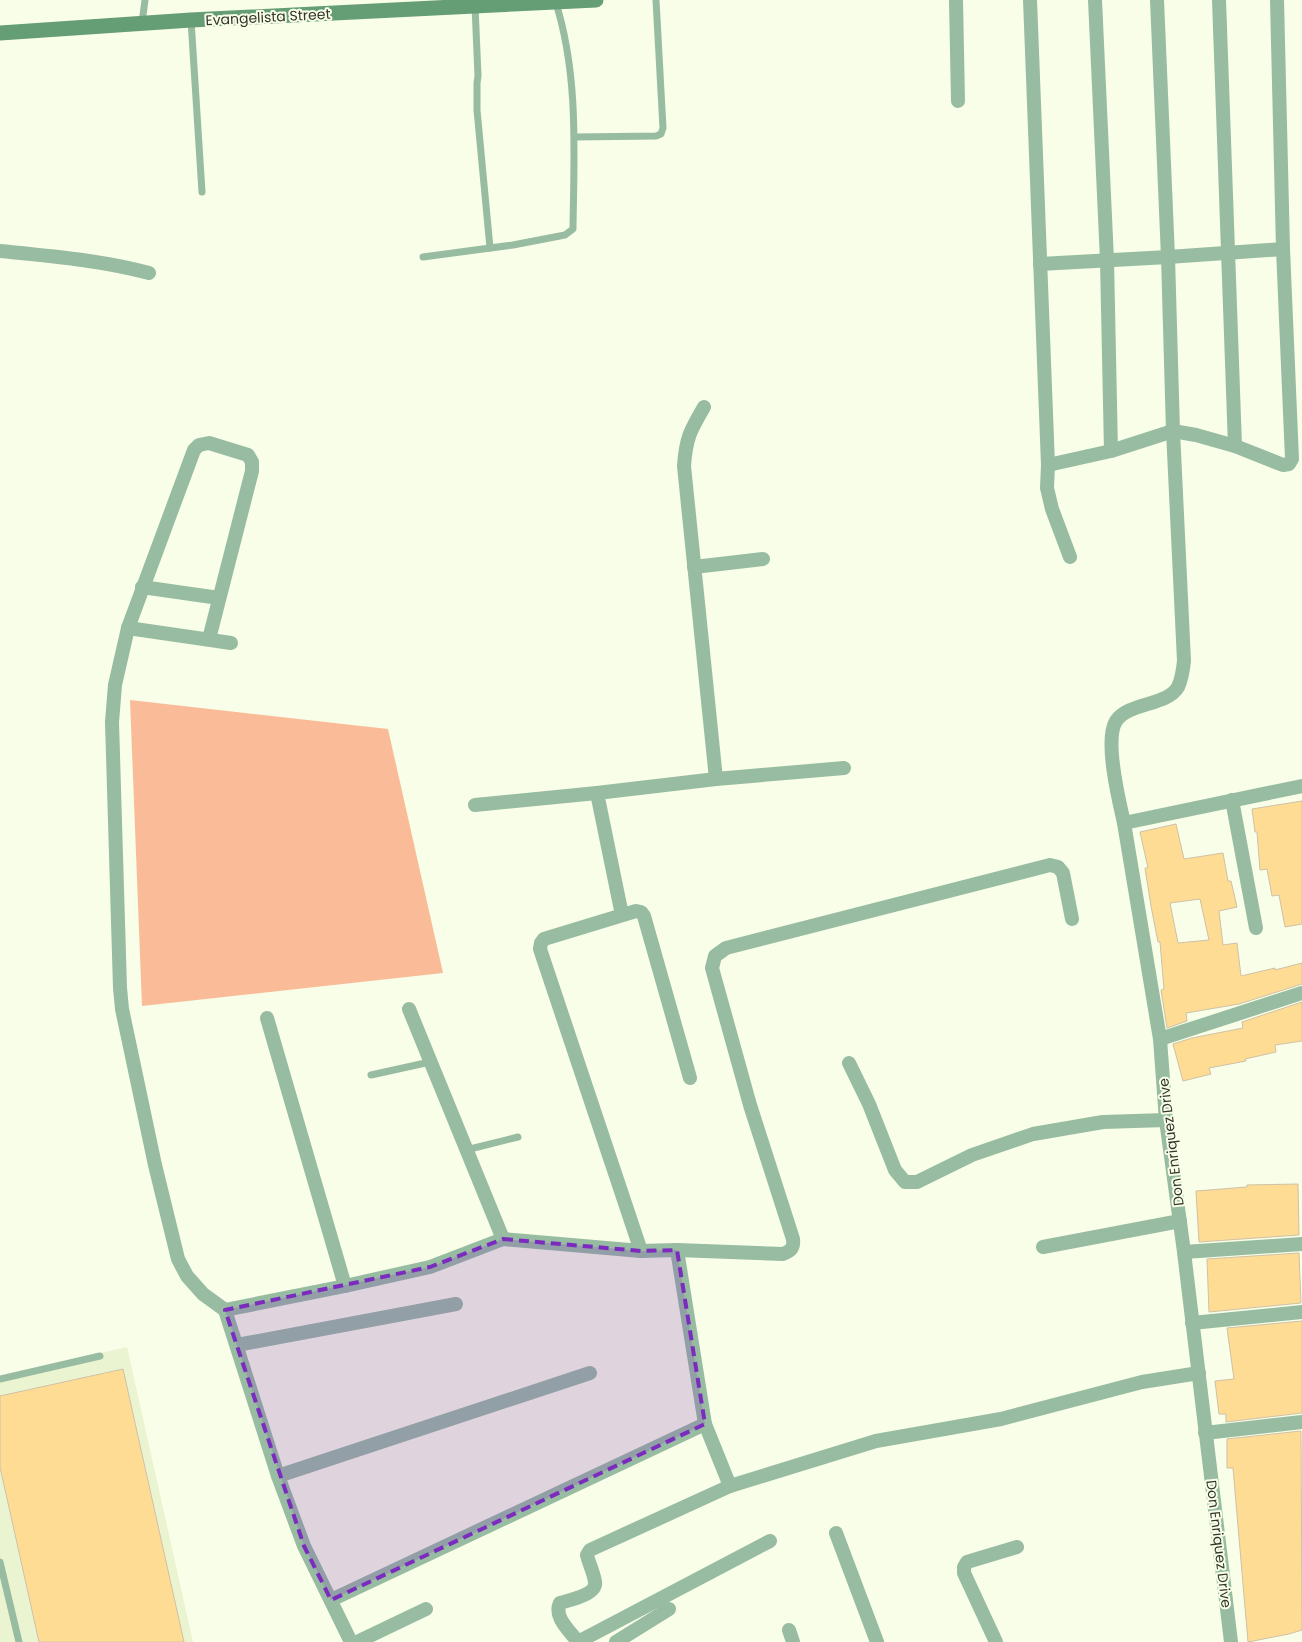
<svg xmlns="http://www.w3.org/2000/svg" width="1302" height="1642" viewBox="0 0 1302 1642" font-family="Poppins,sans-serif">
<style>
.built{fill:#ebf4d0}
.green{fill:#fabc98}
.building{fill:#ffdc94;stroke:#cec1a7;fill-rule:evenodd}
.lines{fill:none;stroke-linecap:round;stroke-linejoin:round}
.lane{stroke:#98bca1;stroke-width:7}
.street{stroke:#98bca1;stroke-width:14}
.secondary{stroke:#659d75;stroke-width:15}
.marked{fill:#7b2cbf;fill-opacity:0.2;stroke:#7b2cbf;stroke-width:4;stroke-dasharray:10 6;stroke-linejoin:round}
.labels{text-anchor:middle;stroke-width:4;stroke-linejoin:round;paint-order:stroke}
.street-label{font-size:14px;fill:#33362b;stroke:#f8fee7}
</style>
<rect width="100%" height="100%" fill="#f8fee7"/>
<path class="built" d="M127,1347L193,1642H0V1376Z"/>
<path class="green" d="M130,700L388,729L443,973L142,1006Z"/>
<g class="building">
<path d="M1302,801V924L1285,927L1279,895L1272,896L1267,869L1260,870L1257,832H1255L1252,809Z"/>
<path d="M1176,824L1184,859L1223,853L1228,881H1231L1237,907L1219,911L1223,945L1237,943L1241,976L1275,968V970L1302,963V984L1239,1004L1186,1013L1187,1021L1167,1028L1161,990L1164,989L1160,942H1158L1151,906L1145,868H1148L1140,832ZM1200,899L1209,940L1178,943L1170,903Z"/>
<path d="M1302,1002V1041L1275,1045L1276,1052L1245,1059L1246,1061L1209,1068L1211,1074L1183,1081L1173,1044L1192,1038L1243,1028L1242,1022Z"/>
<path d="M1298,1184L1299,1235L1199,1242L1196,1191L1247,1187V1185Z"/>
<path d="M1299,1253L1301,1303L1209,1312L1207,1259Z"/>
<path d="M1302,1321V1413L1226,1422V1414H1219L1215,1381L1234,1379L1227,1328Z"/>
<path d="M123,1369L184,1642H39L0,1467V1396Z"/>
<path d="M1301,1431L1302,1630L1289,1634L1248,1642L1233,1468H1227V1439Z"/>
</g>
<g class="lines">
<g class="lane">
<path d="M475,6L478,76L477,83V110L490,248"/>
<path d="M191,20L202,192"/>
<path d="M142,23L145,0"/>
<path d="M575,137L656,136L661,134L663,128L656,0"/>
<path d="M423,257L513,245L565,235L573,229C574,153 579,74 555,0"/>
<path d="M371,1075L430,1062"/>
<path d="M466,1150L518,1137"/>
<path d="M0,1379L100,1356"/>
<path d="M0,1562L19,1642"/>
</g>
<g class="street">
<path d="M956,0L958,101"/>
<path d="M1030,0L1048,465L1047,488L1052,509L1070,557"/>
<path d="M1095,0L1107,260L1111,451"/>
<path d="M1219,0L1235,446"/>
<path d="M0,251C50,256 100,260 149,273"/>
<path d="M1040,264L1168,257L1283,249"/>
<path d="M704,407C690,431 686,438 684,466L716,779"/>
<path d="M1048,465L1111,451L1173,431L1196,435L1235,446L1283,465L1289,464L1292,459L1283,249L1277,0"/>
<path d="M694,567L763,559"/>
<path d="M142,587L219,598"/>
<path d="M128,628L231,643"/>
<path d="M209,639L252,471V462L248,455L209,443L199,445L194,450L128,628L115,685L112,722L120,988L122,1009L155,1165L178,1259L187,1276L203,1294L225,1310L278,1476L304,1546L351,1642"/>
<path d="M1232,800L1256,928"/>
<path d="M475,805L597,793"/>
<path d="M1124,823C1119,801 1104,740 1116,721C1129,702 1167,706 1178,687C1182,679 1183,670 1184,661L1173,431L1168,257L1157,0"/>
<path d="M622,915L597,793L716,779L844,768"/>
<path d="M267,1018L345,1286"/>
<path d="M1160,1039L1302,993"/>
<path d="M849,1063L869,1104L895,1170L905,1182H917L972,1155L1033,1134L1103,1122L1166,1120"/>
<path d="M503,1239L641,1251L677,1250L783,1254C791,1251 794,1248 793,1239L750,1105L712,968L715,956L726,948L1050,865L1058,867L1063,873L1072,919"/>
<path d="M1043,1247L1180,1221"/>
<path d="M641,1251L540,949L541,943L544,939L636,911L641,912L644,916L690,1078"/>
<path d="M1184,1252L1302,1244"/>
<path d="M225,1310L345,1286L430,1267L503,1239L409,1009"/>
<path d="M1192,1323L1302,1312"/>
<path d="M237,1345L456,1304"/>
<path d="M1205,1433L1302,1422"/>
<path d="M278,1476L590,1373"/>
<path d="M730,1486L876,1441L1001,1419L1142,1382L1199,1373"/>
<path d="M836,1533L877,1642"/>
<path d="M331,1600L705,1424L677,1250"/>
<path d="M789,1630L793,1642"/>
<path d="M357,1642L426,1609"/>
<path d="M578,1642C570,1631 553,1617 560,1603C570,1600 597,1594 595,1582C594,1573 589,1564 587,1555L590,1550L730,1486L705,1424"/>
<path d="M578,1642L770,1541"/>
<path d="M616,1642L669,1609"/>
<path d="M996,1642L964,1573V1567L967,1562L1017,1547"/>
<path d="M1231,1642L1184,1252L1166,1120L1160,1039L1124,823L1302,786"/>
</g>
<path class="secondary" d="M0,33L191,20L596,0"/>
</g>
<path class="marked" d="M503,1239L641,1251L677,1250L705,1424L331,1600L304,1546L225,1310L430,1267Z"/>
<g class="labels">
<g class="street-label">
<text transform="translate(268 17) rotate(-3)" y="5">Evangelista Street</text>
<text transform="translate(1171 1142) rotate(-97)" y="5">Don Enriquez Drive</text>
<text transform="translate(1219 1544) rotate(83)" y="5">Don Enriquez Drive</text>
</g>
</g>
</svg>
